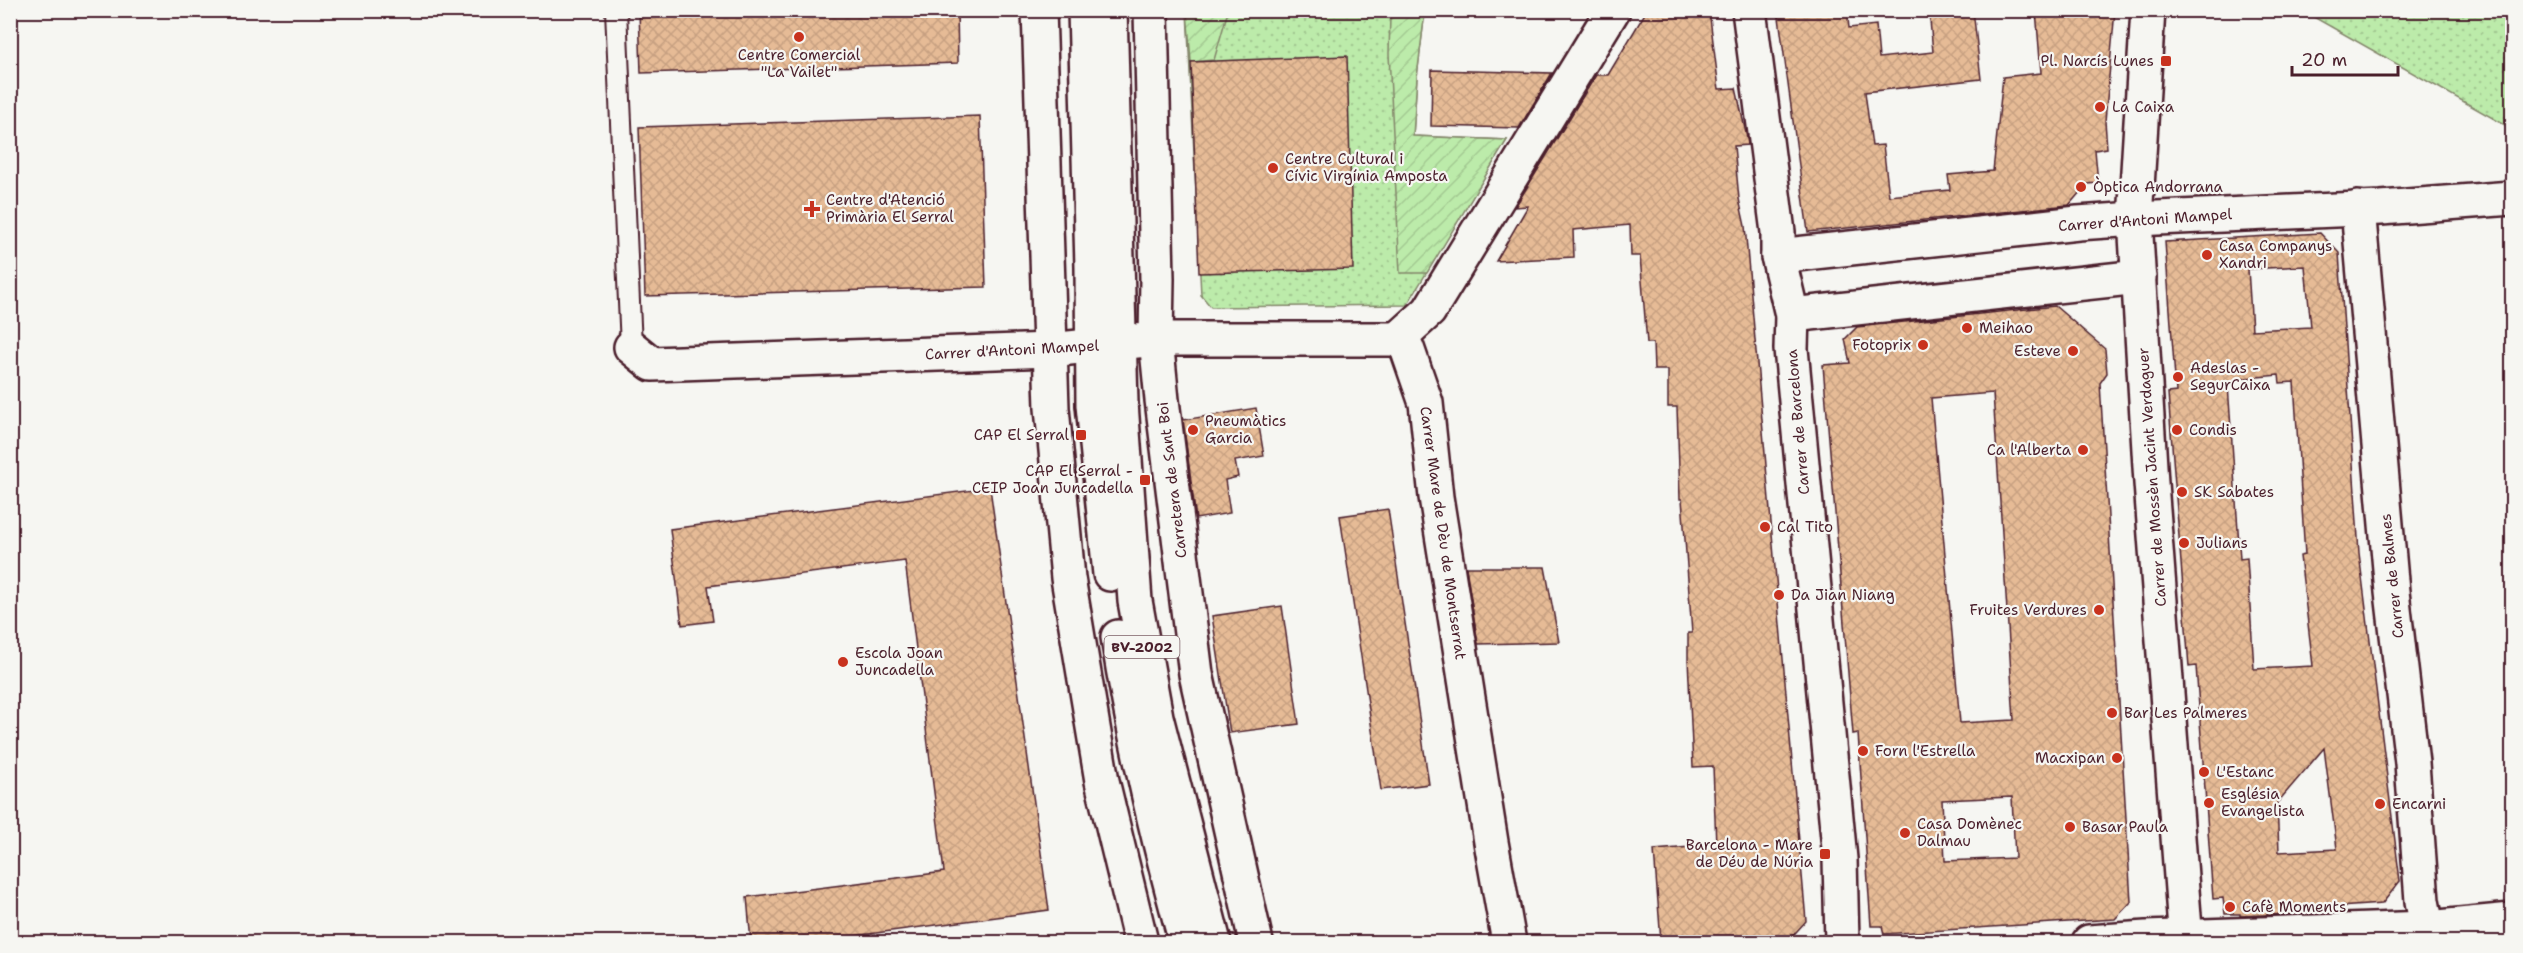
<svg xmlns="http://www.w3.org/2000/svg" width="2523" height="953" viewBox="0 0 2523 953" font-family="'Shantell Sans',sans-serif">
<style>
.grass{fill:url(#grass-dots);stroke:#83856a;stroke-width:1.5}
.garden{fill:url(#garden-furrows);stroke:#83856a;stroke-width:1.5}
.building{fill:url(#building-cross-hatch);stroke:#4a1f2b;stroke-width:1.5;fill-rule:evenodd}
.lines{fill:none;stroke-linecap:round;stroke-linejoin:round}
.service-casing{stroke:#4a1f2b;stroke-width:24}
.minor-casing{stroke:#4a1f2b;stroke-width:38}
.tertiary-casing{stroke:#4a1f2b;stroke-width:38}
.primary-casing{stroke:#4a1f2b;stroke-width:38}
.service{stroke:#f6f6f2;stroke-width:20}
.minor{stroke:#f6f6f2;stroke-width:33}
.tertiary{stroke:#f6f6f2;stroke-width:33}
.primary{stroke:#f6f6f2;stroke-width:33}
.poi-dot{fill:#c8321e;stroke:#f6f6f2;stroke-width:2}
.labels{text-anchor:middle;stroke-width:4.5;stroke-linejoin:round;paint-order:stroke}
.shield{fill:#f6f6f2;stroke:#7e6067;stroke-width:1.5}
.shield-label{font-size:14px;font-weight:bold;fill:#4a1f2b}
.poi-label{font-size:15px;fill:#4a1f2b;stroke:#f6f6f2;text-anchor:start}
.street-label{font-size:15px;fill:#4a1f2b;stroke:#f6f6f2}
</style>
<defs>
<pattern id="grass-dots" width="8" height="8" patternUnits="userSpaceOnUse" patternTransform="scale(1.5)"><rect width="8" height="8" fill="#bcebaa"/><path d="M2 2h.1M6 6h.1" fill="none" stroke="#a3c992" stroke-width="1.8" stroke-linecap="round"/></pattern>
<pattern id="garden-furrows" width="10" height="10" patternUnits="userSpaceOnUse" patternTransform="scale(1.5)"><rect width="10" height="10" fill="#bcebaa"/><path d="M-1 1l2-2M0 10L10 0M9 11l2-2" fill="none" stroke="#a3c992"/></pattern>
<pattern id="building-cross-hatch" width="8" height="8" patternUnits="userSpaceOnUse" patternTransform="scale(1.5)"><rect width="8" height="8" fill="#e6bb96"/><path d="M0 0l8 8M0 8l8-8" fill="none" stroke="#c7a081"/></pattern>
</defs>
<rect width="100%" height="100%" fill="#f6f6f2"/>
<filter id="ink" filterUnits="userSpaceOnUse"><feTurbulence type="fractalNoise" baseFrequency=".0167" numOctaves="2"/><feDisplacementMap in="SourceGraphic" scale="12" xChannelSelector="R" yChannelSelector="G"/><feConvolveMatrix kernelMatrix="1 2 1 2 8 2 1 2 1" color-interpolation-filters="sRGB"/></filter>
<g filter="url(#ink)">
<g class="grass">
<path d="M1187,11H1425L1417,77L1413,136L1507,140L1407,305L1211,307L1201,295Z"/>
<path d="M2303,11H2512V129Z"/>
</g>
<g class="garden">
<path d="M1187,11H1228L1214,60L1191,62Z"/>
<path d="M1387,11H1425L1417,77L1413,136L1507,140L1427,273H1400L1389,54L1390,16Z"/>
</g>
<g class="building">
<path d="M639,10H957L958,63L641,73Z"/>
<path d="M1647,10H1709L1719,89L1736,88L1747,138L1748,145L1734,146L1739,199L1745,226L1806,921L1787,942H1661L1654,850L1716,845L1713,766L1693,767L1688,659V633H1692L1682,499H1680L1677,407H1668V370H1654L1653,343H1647L1640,256H1631L1630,225L1573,230L1574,257L1496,261L1528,206L1515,207L1596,75H1608Z"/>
<path d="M1778,10H1847L1849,28L1876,25L1879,58L1933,52L1929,10H1973L1981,79L1865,92L1872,146L1883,145L1889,196L1950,190L1948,175L1993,171L2003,77L2041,73L2036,10H2115L2105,121L2107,148L2095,150L2098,183L2087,184L2069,205L1808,232Z"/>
<path d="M1347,56L1353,269L1199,273L1191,62Z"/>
<path d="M1432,70L1552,73L1519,128L1431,126Z"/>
<path d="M980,116L986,287L645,296L639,127Z"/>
<path d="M2320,233L2339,253L2359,553L2400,881L2382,904L2309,909L2310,913L2240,916V914H2225L2223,898L2213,899L2196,666L2189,667L2168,393L2176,392L2165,242ZM2305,266L2311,327L2252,330L2248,269ZM2279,375L2280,383L2294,382L2305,555L2300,556L2313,666L2254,669L2247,558L2240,559L2228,385H2235V379ZM2324,748L2337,849L2279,852L2277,803Z"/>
<path d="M2055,306L2105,349L2107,373L2100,383L2131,902L2115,919L1884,934L1882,926H1871L1858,733L1853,734L1823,365L1850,363L1845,339L1857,327ZM1993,393L2014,720L1960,723L1931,398ZM2012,797L2015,858L1945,861L1942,800Z"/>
<path d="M1256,408L1264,456L1235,461L1238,477L1225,480L1230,513L1196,519L1183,420Z"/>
<path d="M990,488L1049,910L808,942H751L747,897L944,872L905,561L708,586L713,621L682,625L670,529Z"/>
<path d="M1388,509L1429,784L1381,790L1340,516Z"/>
<path d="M1466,567H1545L1559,642L1478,644Z"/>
<path d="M1282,606L1299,724L1230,733L1212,616Z"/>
</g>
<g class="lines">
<g class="service-casing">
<path id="service" d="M616,10L631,347"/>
</g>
<g class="minor-casing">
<g id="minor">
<path d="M1039,10L1052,408L1068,578L1102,781L1141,942"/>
<path d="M1151,10L1157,279L1156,339L1162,400L1196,674L1256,942"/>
<path d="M2358,208L2392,592L2412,763L2422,901L2430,942"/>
<path d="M1778,256L2078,223L2135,219"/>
<path d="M1792,315L2139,277"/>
<path d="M1398,339L1407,348L1426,403L1436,497L1491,842L1509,942"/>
<path d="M1398,339L1429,311L1613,10"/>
<path d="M631,347L652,364L1050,350L1156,339H1398"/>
<path d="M2089,942L2146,938L2428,928L2512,920"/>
</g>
</g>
<g class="tertiary-casing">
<g id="tertiary">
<path d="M1749,10L1778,232V256L1792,315L1791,349L1840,859L1842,942"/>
<path d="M2148,10L2135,219L2151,483L2186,942"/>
<path d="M2135,219L2381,208L2512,198"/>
</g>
</g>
<g class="primary-casing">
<g id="primary">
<path d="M1085,10L1092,267L1093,405L1110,574"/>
<path d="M1110,10L1121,403L1135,601L1156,717L1214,942"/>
<path d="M1118,637C1134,741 1158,841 1186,942"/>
</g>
</g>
<use href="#service" class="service"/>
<use href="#minor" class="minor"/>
<use href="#tertiary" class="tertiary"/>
<use href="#primary" class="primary"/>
</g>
</g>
<g class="poi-dot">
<circle cx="799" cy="37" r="6"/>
<rect x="2160" y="55" width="12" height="12" rx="3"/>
<circle cx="2100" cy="107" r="6"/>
<circle cx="1273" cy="168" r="6"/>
<circle cx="2081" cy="187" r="6"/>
<path d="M809 200h6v6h6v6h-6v6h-6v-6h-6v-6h6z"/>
<circle cx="2207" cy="255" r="6"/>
<circle cx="1967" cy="328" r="6"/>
<circle cx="1923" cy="345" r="6"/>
<circle cx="2073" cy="351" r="6"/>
<circle cx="2178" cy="377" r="6"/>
<circle cx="1193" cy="430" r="6"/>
<circle cx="2177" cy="430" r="6"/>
<rect x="1075" y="429" width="12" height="12" rx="3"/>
<circle cx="2083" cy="450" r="6"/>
<rect x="1139" y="474" width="12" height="12" rx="3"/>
<circle cx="2182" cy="492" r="6"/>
<circle cx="1765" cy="527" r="6"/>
<circle cx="2184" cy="543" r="6"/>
<circle cx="1779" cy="595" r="6"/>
<circle cx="2099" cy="610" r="6"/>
<circle cx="843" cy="662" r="6"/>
<circle cx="2112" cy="713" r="6"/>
<circle cx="1863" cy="751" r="6"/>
<circle cx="2117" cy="758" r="6"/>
<circle cx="2204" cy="772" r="6"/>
<circle cx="2209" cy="803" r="6"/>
<circle cx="2380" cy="804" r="6"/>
<circle cx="2070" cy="827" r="6"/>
<circle cx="1905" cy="833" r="6"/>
<rect x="1819" y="848" width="12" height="12" rx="3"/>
<circle cx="2230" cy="907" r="6"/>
</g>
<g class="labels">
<rect class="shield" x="1104.5" y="636" width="75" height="22" rx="4.5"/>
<g class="shield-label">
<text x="1142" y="652">BV-2002</text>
</g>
<g class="poi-label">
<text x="799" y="60" text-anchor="middle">Centre Comercial<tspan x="799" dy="17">"La Vailet"</tspan></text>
<text x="2154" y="66" text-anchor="end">Pl. Narcís Lunes</text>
<text x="2112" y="112">La Caixa</text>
<text x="1285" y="164">Centre Cultural i<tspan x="1285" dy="17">Cívic Virgínia Amposta</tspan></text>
<text x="2093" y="192">Òptica Andorrana</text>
<text x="826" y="205">Centre d'Atenció<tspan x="826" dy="17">Primària El Serral</tspan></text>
<text x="2219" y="251">Casa Companys<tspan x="2219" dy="17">Xandri</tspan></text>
<text x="1979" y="333">Meihao</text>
<text x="1911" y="350" text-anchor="end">Fotoprix</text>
<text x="2061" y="356" text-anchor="end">Esteve</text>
<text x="2190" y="373">Adeslas -<tspan x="2190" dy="17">SegurCaixa</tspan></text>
<text x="1205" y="426">Pneumàtics<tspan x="1205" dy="17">Garcia</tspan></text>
<text x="2189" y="435">Condis</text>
<text x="1069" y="440" text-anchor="end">CAP El Serral</text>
<text x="2071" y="455" text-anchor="end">Ca l'Alberta</text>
<text x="1133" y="476" text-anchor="end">CAP El Serral -<tspan x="1133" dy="17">CEIP Joan Juncadella</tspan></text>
<text x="2194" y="497">SK Sabates</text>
<text x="1777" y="532">Cal Tito</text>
<text x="2196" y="548">Julians</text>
<text x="1791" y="600">Da Jian Niang</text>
<text x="2087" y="615" text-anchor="end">Fruites Verdures</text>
<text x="855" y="658">Escola Joan<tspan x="855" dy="17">Juncadella</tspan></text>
<text x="2124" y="718">Bar Les Palmeres</text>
<text x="1875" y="756">Forn l'Estrella</text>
<text x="2105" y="763" text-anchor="end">Macxipan</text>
<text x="2216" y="777">L'Estanc</text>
<text x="2221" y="799">Església<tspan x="2221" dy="17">Evangelista</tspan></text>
<text x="2392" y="809">Encarni</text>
<text x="1917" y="829">Casa Domènec<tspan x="1917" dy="17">Dalmau</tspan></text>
<text x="2082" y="832">Basar Paula</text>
<text x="1813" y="850" text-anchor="end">Barcelona - Mare<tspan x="1813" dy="17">de Déu de Núria</tspan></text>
<text x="2242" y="912">Cafè Moments</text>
</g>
<g class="street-label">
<text transform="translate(2145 220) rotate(-4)" y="5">Carrer d'Antoni Mampel</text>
<text transform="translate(1012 350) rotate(-3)" y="5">Carrer d'Antoni Mampel</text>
<text transform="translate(1798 422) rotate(-95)" y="5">Carrer de Barcelona</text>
<text transform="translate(2152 477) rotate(-94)" y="5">Carrer de Mossèn Jacint Verdaguer</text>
<text transform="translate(1172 480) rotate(-97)" y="5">Carretera de Sant Boi</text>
<text transform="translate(1443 533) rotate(82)" y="5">Carrer Mare de Dèu de Montserrat</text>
<text transform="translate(2392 576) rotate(-96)" y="5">Carrer de Balmes</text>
</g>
</g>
<rect width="2523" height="953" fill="none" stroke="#f6f6f2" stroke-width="36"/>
<rect x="18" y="18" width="2487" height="917" fill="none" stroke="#4a1f2b" stroke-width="2" filter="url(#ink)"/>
<path d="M2292 66v9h106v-9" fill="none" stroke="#4a1f2b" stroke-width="3"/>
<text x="2301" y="66" font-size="18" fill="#4a1f2b" stroke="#f6f6f2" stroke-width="4.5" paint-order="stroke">20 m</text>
</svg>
